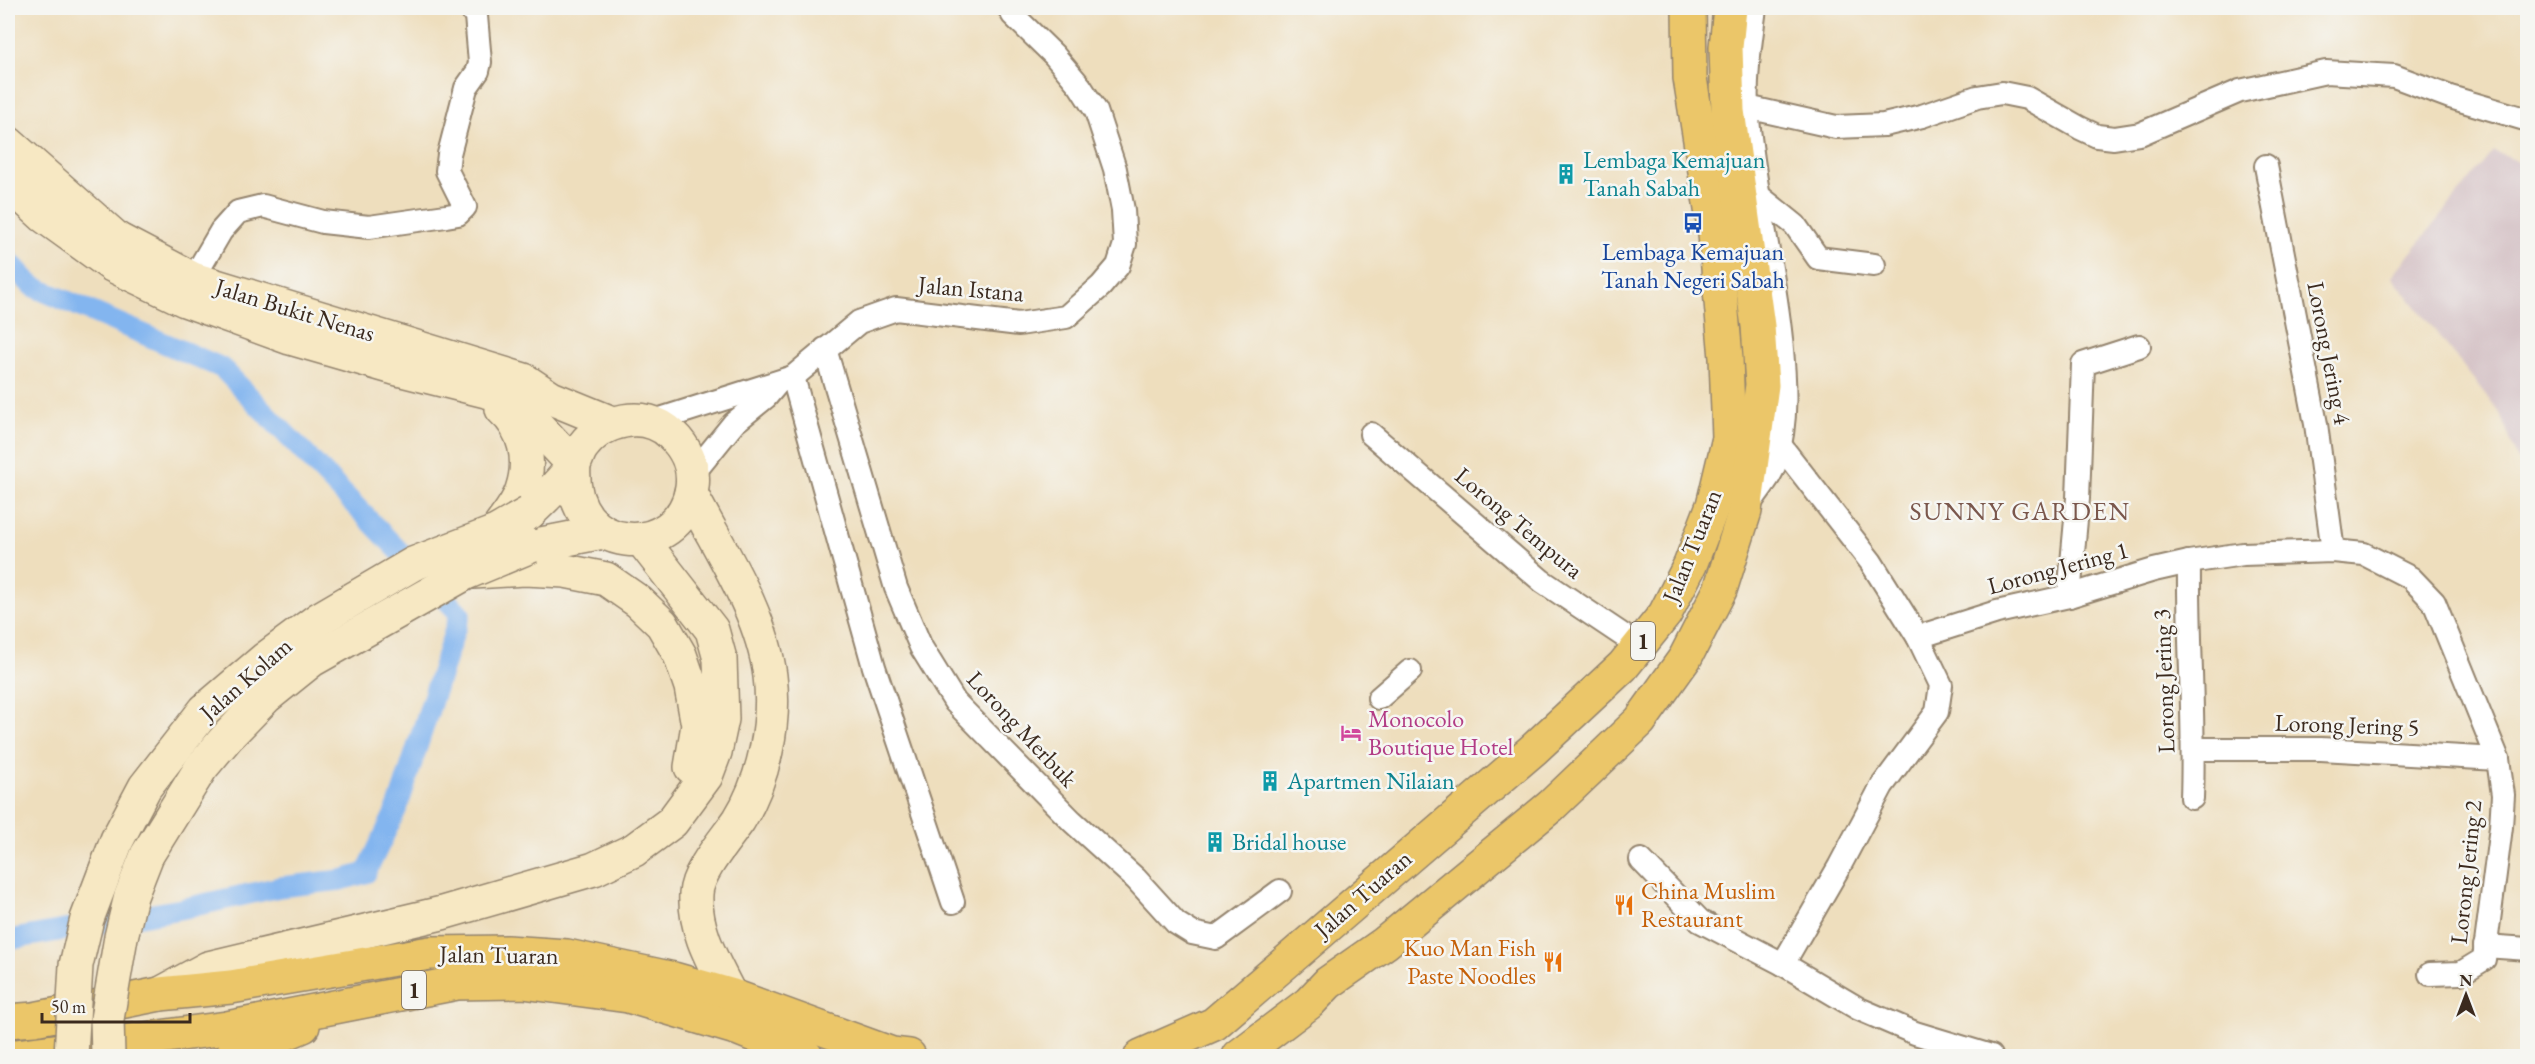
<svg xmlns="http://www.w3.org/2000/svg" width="2535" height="1064" viewBox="0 0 2535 1064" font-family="'EB Garamond',serif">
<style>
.industrial{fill:#d2bec2}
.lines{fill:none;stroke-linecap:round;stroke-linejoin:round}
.canal{stroke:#83b5ef;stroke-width:21}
.minor-casing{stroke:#94846e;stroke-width:26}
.secondary-casing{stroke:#94846e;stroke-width:36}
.primary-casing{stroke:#94846e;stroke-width:36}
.minor{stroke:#fff;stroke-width:22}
.secondary{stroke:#f7e8c3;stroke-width:33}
.primary{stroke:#ebc669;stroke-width:33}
.secondary-bridge-casing{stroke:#94846e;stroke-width:36;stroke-linecap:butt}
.secondary-bridge{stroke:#f7e8c3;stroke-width:33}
.labels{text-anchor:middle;stroke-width:5;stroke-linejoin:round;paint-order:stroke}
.shield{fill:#f6f6f2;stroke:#73675e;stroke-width:1.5}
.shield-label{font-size:22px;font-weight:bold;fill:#3b2a1e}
.culture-label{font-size:24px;fill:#0d838f;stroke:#f6f6f2;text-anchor:start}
.transit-label{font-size:24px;fill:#164399;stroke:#f6f6f2}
.street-label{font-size:24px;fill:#3b2a1e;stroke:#f6f6f2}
.hotel-label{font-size:24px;fill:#b23c85;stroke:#f6f6f2;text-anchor:start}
.food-label{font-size:24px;fill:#c56008;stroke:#f6f6f2;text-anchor:start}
.neighbourhood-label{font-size:26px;letter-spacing:1.5px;fill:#7a574c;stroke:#f6f6f2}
</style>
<rect width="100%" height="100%" fill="#f6f6f2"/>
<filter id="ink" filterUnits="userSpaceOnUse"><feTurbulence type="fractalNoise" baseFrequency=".0167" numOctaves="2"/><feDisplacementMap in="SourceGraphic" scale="12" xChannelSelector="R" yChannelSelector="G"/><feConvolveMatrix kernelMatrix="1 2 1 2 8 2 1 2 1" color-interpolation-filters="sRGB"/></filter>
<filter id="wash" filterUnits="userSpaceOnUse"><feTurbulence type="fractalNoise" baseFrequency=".008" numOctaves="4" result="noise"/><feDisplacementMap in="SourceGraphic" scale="24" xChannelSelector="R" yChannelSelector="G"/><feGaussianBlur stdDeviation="1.35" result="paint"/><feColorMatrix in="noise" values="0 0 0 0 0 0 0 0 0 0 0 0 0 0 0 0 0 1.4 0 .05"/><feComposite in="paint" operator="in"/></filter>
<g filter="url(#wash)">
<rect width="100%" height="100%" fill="#eedebd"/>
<path class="industrial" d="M2493,151L2527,165V484L2500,413L2392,276Z"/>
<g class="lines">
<path class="canal" d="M8,260L32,286L222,368L460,614L398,806L366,873L341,880L280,887L181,909L8,940"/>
</g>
</g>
<g filter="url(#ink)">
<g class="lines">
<g class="minor-casing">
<g id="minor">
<path d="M1747,107L1836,127L1884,125L1922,116L1977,97L2002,93L2027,98L2080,128L2097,136L2114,138L2140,134L2240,91L2326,72L2394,76L2450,97L2528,120"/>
<path d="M2266,166L2316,424L2333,551"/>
<path d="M1759,196L1795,225L1818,258L1874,265"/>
<path d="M193,279L221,231L238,212L263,206L323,222L369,227L446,216L458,214L465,207L447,171L449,154L466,88L478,71L480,62L476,16L470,8"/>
<path d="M825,349L896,588L921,647L955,702L1072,821L1136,879L1176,923L1192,933L1216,938L1280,891"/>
<path d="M793,377L874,667L953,902"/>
<path d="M651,422L793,377L859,322L896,309L1019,324L1066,317L1101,286L1118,266L1125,244L1123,210L1115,169L1096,111L1080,86L1054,55L1013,15L1009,8"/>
<path d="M1371,434L1542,581L1639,646"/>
<path d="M1780,445L1871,562L1918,637L1997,612L2069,596L2154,570L2189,562L2243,554L2333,551L2364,554L2411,578L2434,602L2498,759L2503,795L2501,827L2484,959L2461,973L2430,974"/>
<path d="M692,475L734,423L766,397L777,384"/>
<path d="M1750,504C1758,490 1771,478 1776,461C1788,422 1785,379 1781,339C1773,261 1753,186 1747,108C1745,75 1751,40 1755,8"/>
<path d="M2189,562C2188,641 2195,719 2192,798"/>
<path d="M2069,596L2078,498L2083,364L2139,346"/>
<path d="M1379,698L1410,671"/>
<path d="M2194,749H2321L2498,759"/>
<path d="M1641,860L1700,921L1783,964L1859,1009L1915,1033L1991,1056"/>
<path d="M2485,946L2528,949"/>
<path d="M1783,964L1839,867L1882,786L1937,712L1941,685L1918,637"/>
</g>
</g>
<g class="secondary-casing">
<g id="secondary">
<path d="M8,143L117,239L193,279L524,380L551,398L612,423"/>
<path d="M8,183L44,216L112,265L185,300L290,338L394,368L498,394L515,404L530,418L574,465"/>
<path d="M691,494C720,551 762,612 770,676C776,722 764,780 739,820C726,839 697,871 696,894C694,931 714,963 730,995"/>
<path d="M529,513C544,499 560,484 573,466C577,460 578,452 583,446C602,420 645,409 671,434C685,447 695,466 692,487C681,562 567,558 574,465"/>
<path d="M500,526C508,515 518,503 522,490C532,460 525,429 502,409"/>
<path d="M531,546L603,532"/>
<path d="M473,572L525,569L565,571L606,579L639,602L662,624L680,655L691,687L698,725L691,767"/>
<path d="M160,994L208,968L442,913L594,869L634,850L672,822L706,776L715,752L722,719L720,659L712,630L641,539"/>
</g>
</g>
<g class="primary-casing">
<g id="primary">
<path d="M8,1021L34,1019L160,994L231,987L430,953L507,952L567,956L674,979L730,995L892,1054L909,1056"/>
<path d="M16,1056L227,1028L457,983L523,982L628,996L739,1029L806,1056"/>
<path d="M232,1056L303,1026"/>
<path d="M1141,1056L1214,1024L1534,749L1623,666L1665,614L1690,565L1713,505L1729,438L1726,358L1715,234L1690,78L1689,8"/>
<path d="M1239,1056L1309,1003L1328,983L1385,943L1551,806L1640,721L1685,658L1720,590L1745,511L1762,385L1758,326L1728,111L1726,47L1730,8"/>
</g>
</g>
<use href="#minor" class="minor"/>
<use href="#secondary" class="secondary"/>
<use href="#primary" class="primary"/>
<g class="secondary-bridge-casing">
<g id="secondary-bridge">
<path d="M71,1056L76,965L87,919L117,840L145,787L205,710L265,659L319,619L413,564L496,532L529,513"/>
<path d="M108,1056L107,1019L121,937L131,896L147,855L201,768L228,736L266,697L312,660L466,573L531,546"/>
</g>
</g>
<use href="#secondary-bridge" class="secondary-bridge"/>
</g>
</g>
<defs>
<g id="building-bare" transform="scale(1.62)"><path d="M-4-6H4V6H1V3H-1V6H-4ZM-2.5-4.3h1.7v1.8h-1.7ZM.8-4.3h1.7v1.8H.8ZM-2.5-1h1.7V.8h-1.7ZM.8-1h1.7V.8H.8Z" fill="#0f9aa8" stroke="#f6f6f2" stroke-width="2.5" paint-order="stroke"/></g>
<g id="bus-bare" transform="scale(1.62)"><path d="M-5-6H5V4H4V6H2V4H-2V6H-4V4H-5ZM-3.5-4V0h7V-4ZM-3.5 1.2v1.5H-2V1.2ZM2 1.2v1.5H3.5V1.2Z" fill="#1a4fb4" stroke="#f6f6f2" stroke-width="2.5" paint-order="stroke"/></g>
<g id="hotel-bare" transform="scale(1.62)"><path d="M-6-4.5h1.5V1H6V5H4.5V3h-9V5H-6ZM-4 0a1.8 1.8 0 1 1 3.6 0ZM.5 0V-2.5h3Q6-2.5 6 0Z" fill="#d1479c" stroke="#f6f6f2" stroke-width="2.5" paint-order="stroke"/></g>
<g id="restaurant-bare" transform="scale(1.62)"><path d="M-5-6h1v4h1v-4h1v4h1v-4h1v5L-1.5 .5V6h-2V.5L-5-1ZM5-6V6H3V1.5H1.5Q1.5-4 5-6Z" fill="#e8710a" stroke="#f6f6f2" stroke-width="2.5" paint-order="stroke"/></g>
</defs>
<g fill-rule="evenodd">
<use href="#building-bare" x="1566" y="174"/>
<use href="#bus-bare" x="1693" y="223"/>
<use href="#hotel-bare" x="1351" y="733"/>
<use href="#building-bare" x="1270" y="781"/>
<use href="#building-bare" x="1215" y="842"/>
<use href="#restaurant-bare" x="1624" y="905"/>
<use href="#restaurant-bare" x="1553" y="962"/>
</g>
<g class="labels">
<g class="shield">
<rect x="1631" y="622" width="24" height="38" rx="4.5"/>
<rect x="402" y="971" width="24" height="38" rx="4.5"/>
</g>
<g class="shield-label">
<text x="1643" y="649">1</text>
<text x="414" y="998">1</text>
</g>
<g class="culture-label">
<text x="1583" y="168">Lembaga Kemajuan<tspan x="1583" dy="28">Tanah Sabah</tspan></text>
<text x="1287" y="789">Apartmen Nilaian</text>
<text x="1232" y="850">Bridal house</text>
</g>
<g class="transit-label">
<text x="1693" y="260">Lembaga Kemajuan<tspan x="1693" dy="28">Tanah Negeri Sabah</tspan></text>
</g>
<g class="street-label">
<text transform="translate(971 289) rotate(5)" y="8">Jalan Istana</text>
<text transform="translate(295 310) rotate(17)" y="8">Jalan Bukit Nenas</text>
<text transform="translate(2329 353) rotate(79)" y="8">Lorong Jering 4</text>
<text transform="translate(1519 523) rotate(40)" y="8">Lorong Tempura</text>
<text transform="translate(1692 546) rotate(-68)" y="8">Jalan Tuaran</text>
<text transform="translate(2058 568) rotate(-15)" y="8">Lorong Jering 1</text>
<text transform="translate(246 679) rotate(-41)" y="8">Jalan Kolam</text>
<text transform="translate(2164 681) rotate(-92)" y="8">Lorong Jering 3</text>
<text transform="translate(2347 725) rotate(2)" y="8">Lorong Jering 5</text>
<text transform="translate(1022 729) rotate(47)" y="8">Lorong Merbuk</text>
<text transform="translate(2466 872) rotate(-84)" y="8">Lorong Jering 2</text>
<text transform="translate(1363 894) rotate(-41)" y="8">Jalan Tuaran</text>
<text transform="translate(499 955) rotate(1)" y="8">Jalan Tuaran</text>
</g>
<g class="hotel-label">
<text x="1368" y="727">Monocolo<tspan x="1368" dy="28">Boutique Hotel</tspan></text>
</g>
<g class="food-label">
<text x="1641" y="899">China Muslim<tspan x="1641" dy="28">Restaurant</tspan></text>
<text x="1536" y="956" text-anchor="end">Kuo Man Fish<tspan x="1536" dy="28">Paste Noodles</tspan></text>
</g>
<g class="neighbourhood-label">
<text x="2020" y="520">SUNNY GARDEN</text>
</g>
</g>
<rect width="2535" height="1064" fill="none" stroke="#f6f6f2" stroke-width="30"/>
<g transform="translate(2466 995)" stroke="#f6f6f2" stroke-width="4.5" paint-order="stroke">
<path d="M0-4.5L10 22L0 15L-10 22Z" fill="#3b2a1e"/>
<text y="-9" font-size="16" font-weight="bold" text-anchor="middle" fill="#3b2a1e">N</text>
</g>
<path d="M42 1013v9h148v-9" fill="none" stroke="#3b2a1e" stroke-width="3"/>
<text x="51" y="1013" font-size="18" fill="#3b2a1e" stroke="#f6f6f2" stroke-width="4.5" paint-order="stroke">50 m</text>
</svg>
